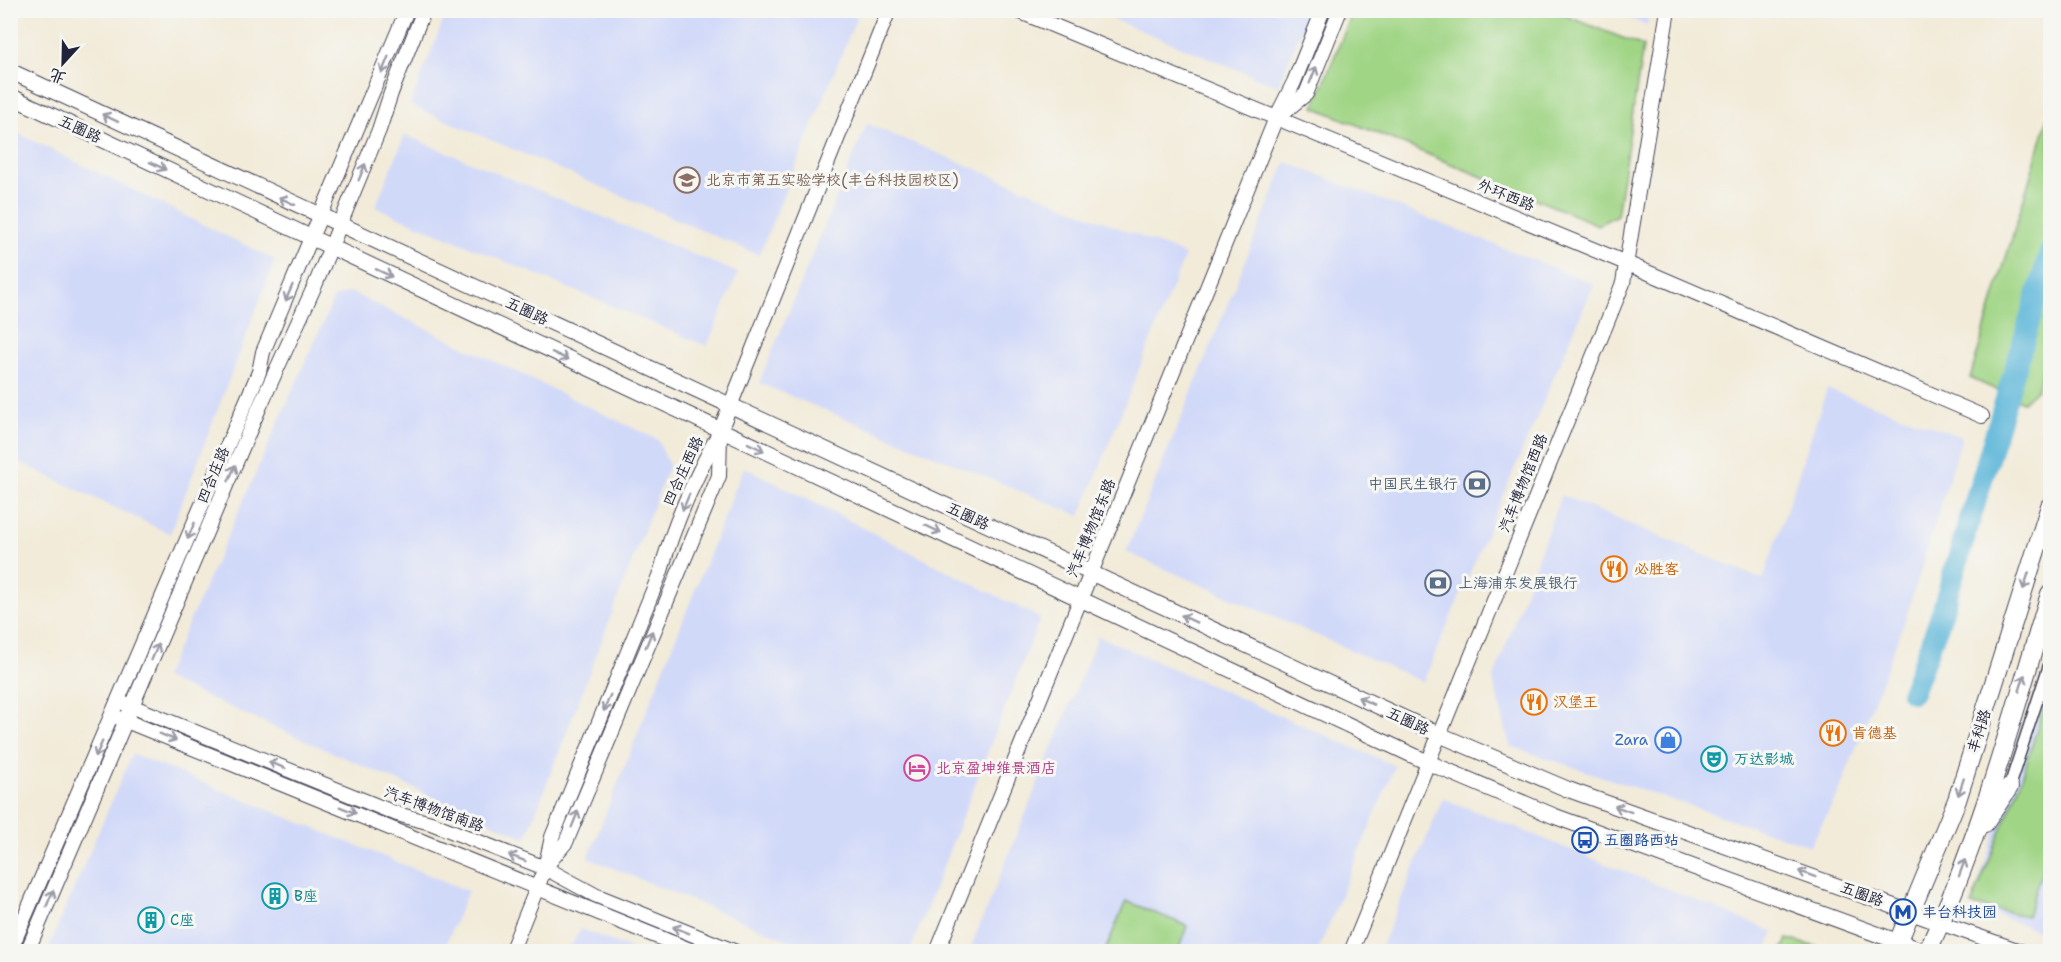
<svg xmlns="http://www.w3.org/2000/svg" width="2061" height="962" viewBox="0 0 2061 962" font-family="'Shantell Sans','LXGW WenKai TC',sans-serif">
<style>
.built{fill:#d1d9f9}
.park{fill:#a0d585;stroke:#617c60;stroke-width:1.5}
.lines{fill:none;stroke-linecap:round;stroke-linejoin:round}
.river{stroke:#5bb6d9;stroke-width:22}
.minor-casing{stroke:#414053;stroke-width:13}
.tertiary-casing{stroke:#414053;stroke-width:16}
.secondary-casing{stroke:#414053;stroke-width:17}
.primary-casing{stroke:#414053;stroke-width:20}
.minor{stroke:#fff;stroke-width:10}
.tertiary{stroke:#fff;stroke-width:14}
.secondary{stroke:#fff;stroke-width:15}
.primary{stroke:#fff;stroke-width:18}
.oneway{stroke:#9c9ca7}
.labels{text-anchor:middle;stroke-width:6;stroke-linejoin:round;paint-order:stroke}
.street-label{font-size:15px;fill:#22223b;stroke:#f6f6f2}
.education-label{font-size:15px;fill:#785e54;stroke:#f6f6f2;text-anchor:start}
.service-label{font-size:15px;fill:#4e5e75;stroke:#f6f6f2;text-anchor:end}
.food-label{font-size:15px;fill:#c56008;stroke:#f6f6f2;text-anchor:start}
.shop-label{font-size:15px;fill:#366cbe;stroke:#f6f6f2;text-anchor:end}
.culture-label{font-size:15px;fill:#0d838f;stroke:#f6f6f2;text-anchor:start}
.hotel-label{font-size:15px;fill:#b23c85;stroke:#f6f6f2;text-anchor:start}
.transit-label{font-size:15px;fill:#164399;stroke:#f6f6f2;text-anchor:start}
</style>
<rect width="100%" height="100%" fill="#f6f6f2"/>
<filter id="ink" filterUnits="userSpaceOnUse"><feTurbulence type="fractalNoise" baseFrequency=".0167" numOctaves="2"/><feDisplacementMap in="SourceGraphic" scale="12" xChannelSelector="R" yChannelSelector="G"/><feConvolveMatrix kernelMatrix="1 2 1 2 8 2 1 2 1" color-interpolation-filters="sRGB"/></filter>
<filter id="wash" filterUnits="userSpaceOnUse"><feTurbulence type="fractalNoise" baseFrequency=".008" numOctaves="4" result="noise"/><feDisplacementMap in="SourceGraphic" scale="24" xChannelSelector="R" yChannelSelector="G"/><feGaussianBlur stdDeviation="1.35" result="paint"/><feColorMatrix in="noise" values="0 0 0 0 0 0 0 0 0 0 0 0 0 0 0 0 0 1.4 0 .05"/><feComposite in="paint" operator="in"/></filter>
<g filter="url(#wash)">
<rect width="100%" height="100%" fill="#f2ebd9"/>
<g class="built">
<path d="M854,11L857,17L759,255L410,105L447,11Z"/>
<path d="M1093,11H1309L1278,86Z"/>
<path d="M1609,11H1649L1647,25Z"/>
<path d="M867,124L1185,255L1080,516L759,383Z"/>
<path d="M11,130L275,260L170,534L11,458Z"/>
<path d="M405,135L738,273L707,346L375,207Z"/>
<path d="M1286,162L1594,284L1423,682L1126,552Z"/>
<path d="M350,292L658,440L669,465L526,838L164,678L334,298Z"/>
<path d="M1827,389L1962,437L1905,620L1839,792L1810,846L1510,746L1493,680L1561,495L1763,580Z"/>
<path d="M744,467L1040,618L910,951H815L588,858Z"/>
<path d="M1098,636L1395,766L1318,951L969,952Z"/>
<path d="M2050,669V935L1971,905Z"/>
<path d="M132,754L468,891L443,951H47Z"/>
<path d="M1443,798L1774,932L1765,951H1379Z"/>
<path d="M581,929L636,951H568Z"/>
</g>
<g class="park">
<path d="M1353,11H1554L1643,46L1617,215L1598,225L1314,107Z"/>
<path d="M2050,111V345L2037,389L2023,402L1970,378Z"/>
<path d="M2050,686V847L2027,916L1971,905L2020,784Z"/>
<path d="M1126,901L1187,926L1178,951H1105Z"/>
<path d="M1787,939L1824,949L1823,951H1782Z"/>
</g>
<g class="lines">
<path class="river" d="M1912,692L1939,622L2050,253"/>
</g>
</g>
<g filter="url(#ink)">
<g class="lines">
<g class="minor-casing">
<path id="minor" d="M2009,787L2050,662"/>
</g>
<g class="tertiary-casing">
<g id="tertiary">
<path d="M1016,10L1626,263L1982,416"/>
<path d="M1280,115L1306,94L1340,10"/>
<path d="M124,703L397,814L431,823L545,868L595,895L736,952"/>
<path d="M119,718L695,952"/>
<path d="M547,865L566,842L719,476L720,433"/>
<path d="M1940,923L2023,952"/>
<path d="M10,951L259,372L263,352L407,10"/>
<path d="M27,952L260,406L316,283L379,130L391,93L424,10"/>
<path d="M511,952L545,868L552,837L661,571C674,522 696,476 720,431L889,10"/>
<path d="M937,952L1276,118L1294,82L1323,10"/>
<path d="M1351,952L1623,283L1668,10"/>
</g>
</g>
<g class="secondary-casing">
<g id="secondary">
<path d="M10,71L1438,734L1567,789L1940,923"/>
<path d="M10,96L1427,762L1554,816L1926,952"/>
</g>
</g>
<g class="primary-casing">
<g id="primary">
<path d="M1985,823L2009,787"/>
<path d="M1894,952L1957,800L2050,506"/>
<path d="M1927,952C1981,838 2013,714 2050,594"/>
</g>
</g>
<use href="#minor" class="minor"/>
<use href="#tertiary" class="tertiary"/>
<use href="#secondary" class="secondary"/>
<use href="#primary" class="primary"/>
</g>
<defs><path id="oneway-shaft" d="M-6 0H5M1.5-3L5.5 0L1.5 3" fill="none" stroke-width="1.6" stroke-linecap="round" stroke-linejoin="round" transform="scale(1.5)"/></defs>
<g class="oneway">
<use href="#oneway-shaft" transform="translate(385 65) rotate(112)"/>
<use href="#oneway-shaft" transform="translate(1313 75) rotate(-68)"/>
<use href="#oneway-shaft" transform="translate(110 118) rotate(-155)"/>
<use href="#oneway-shaft" transform="translate(158 166) rotate(25)"/>
<use href="#oneway-shaft" transform="translate(362 172) rotate(-68)"/>
<use href="#oneway-shaft" transform="translate(287 201) rotate(-155)"/>
<use href="#oneway-shaft" transform="translate(384 273) rotate(25)"/>
<use href="#oneway-shaft" transform="translate(289 293) rotate(114)"/>
<use href="#oneway-shaft" transform="translate(560 356) rotate(25)"/>
<use href="#oneway-shaft" transform="translate(756 447) rotate(26)"/>
<use href="#oneway-shaft" transform="translate(232 473) rotate(-67)"/>
<use href="#oneway-shaft" transform="translate(686 502) rotate(113)"/>
<use href="#oneway-shaft" transform="translate(933 529) rotate(25)"/>
<use href="#oneway-shaft" transform="translate(191 531) rotate(113)"/>
<use href="#oneway-shaft" transform="translate(2026 581) rotate(108)"/>
<use href="#oneway-shaft" transform="translate(1189 619) rotate(-155)"/>
<use href="#oneway-shaft" transform="translate(649 639) rotate(-68)"/>
<use href="#oneway-shaft" transform="translate(155 652) rotate(-67)"/>
<use href="#oneway-shaft" transform="translate(2022 683) rotate(-72)"/>
<use href="#oneway-shaft" transform="translate(1366 701) rotate(-155)"/>
<use href="#oneway-shaft" transform="translate(607 703) rotate(112)"/>
<use href="#oneway-shaft" transform="translate(168 737) rotate(22)"/>
<use href="#oneway-shaft" transform="translate(99 749) rotate(114)"/>
<use href="#oneway-shaft" transform="translate(277 765) rotate(-158)"/>
<use href="#oneway-shaft" transform="translate(1961 787) rotate(108)"/>
<use href="#oneway-shaft" transform="translate(1623 809) rotate(-160)"/>
<use href="#oneway-shaft" transform="translate(348 810) rotate(22)"/>
<use href="#oneway-shaft" transform="translate(575 819) rotate(-68)"/>
<use href="#oneway-shaft" transform="translate(517 858) rotate(-159)"/>
<use href="#oneway-shaft" transform="translate(1962 868) rotate(-70)"/>
<use href="#oneway-shaft" transform="translate(1807 874) rotate(-160)"/>
<use href="#oneway-shaft" transform="translate(50 898) rotate(-67)"/>
<use href="#oneway-shaft" transform="translate(681 930) rotate(-158)"/>
</g>
</g>
<defs>
<g id="school-ring" transform="scale(1.35)"><circle r="9.5" fill="#f6f6f2" stroke="#8d6e63" stroke-width="1.5"/><path d="M0-5L7-2L0 1L-7-2ZM-4 1L0 2.5L4 1V4Q0 6-4 4Z" fill="#8d6e63"/></g>
<g id="bank-ring" transform="scale(1.35)"><circle r="9.5" fill="#f6f6f2" stroke="#5c6f8a" stroke-width="1.5"/><path d="M-6-4H6V4H-6ZM0-2.3a2.3 2.3 0 1 0 0 4.6a2.3 2.3 0 1 0 0-4.6Z" fill="#5c6f8a"/></g>
<g id="restaurant-ring" transform="scale(1.35)"><circle r="9.5" fill="#f6f6f2" stroke="#e8710a" stroke-width="1.5"/><path d="M-5-6h1v4h1v-4h1v4h1v-4h1v5L-1.5 .5V6h-2V.5L-5-1ZM5-6V6H3V1.5H1.5Q1.5-4 5-6Z" fill="#e8710a"/></g>
<g id="shop-ring" transform="scale(1.35)"><circle r="9.5" fill="#f6f6f2" stroke="#3f7fe0" stroke-width="1.5"/><path d="M-5-2.5h2.3a2.7 3.5 0 0 1 5.4 0H5L5.5 6h-11ZM-1.5-2.5h3a1.5 2.3 0 0 0-3 0Z" fill="#3f7fe0"/></g>
<g id="theatre-ring" transform="scale(1.35)"><circle r="9.5" fill="#f6f6f2" stroke="#0f9aa8" stroke-width="1.5"/><path d="M-5-5.5Q0-4 5-5.5V0Q5 5 0 6Q-5 5-5 0ZM-3.3-2.5H-1v1.5H-3.3ZM1-2.5H3.3v1.5H1ZM-2.8 1Q0 5.5 2.8 1Z" fill="#0f9aa8"/></g>
<g id="hotel-ring" transform="scale(1.35)"><circle r="9.5" fill="#f6f6f2" stroke="#d1479c" stroke-width="1.5"/><path d="M-6-4.5h1.5V1H6V5H4.5V3h-9V5H-6ZM-4 0a1.8 1.8 0 1 1 3.6 0ZM.5 0V-2.5h3Q6-2.5 6 0Z" fill="#d1479c"/></g>
<g id="bus-ring" transform="scale(1.35)"><circle r="9.5" fill="#f6f6f2" stroke="#1a4fb4" stroke-width="1.5"/><path d="M-5-6H5V4H4V6H2V4H-2V6H-4V4H-5ZM-3.5-4V0h7V-4ZM-3.5 1.2v1.5H-2V1.2ZM2 1.2v1.5H3.5V1.2Z" fill="#1a4fb4"/></g>
<g id="building-ring" transform="scale(1.35)"><circle r="9.5" fill="#f6f6f2" stroke="#0f9aa8" stroke-width="1.5"/><path d="M-4-6H4V6H1V3H-1V6H-4ZM-2.5-4.3h1.7v1.8h-1.7ZM.8-4.3h1.7v1.8H.8ZM-2.5-1h1.7V.8h-1.7ZM.8-1h1.7V.8H.8Z" fill="#0f9aa8"/></g>
<g id="metro-ring" transform="scale(1.35)"><circle r="9.5" fill="#f6f6f2" stroke="#1a4fb4" stroke-width="1.5"/><path d="M-5.5 5V-5H-3L0 0L3-5H5.5V5H3V-.5L0 4L-3-.5V5Z" fill="#1a4fb4"/></g>
</defs>
<g fill-rule="evenodd">
<use href="#school-ring" x="687" y="180"/>
<use href="#bank-ring" x="1477" y="484"/>
<use href="#restaurant-ring" x="1614" y="569"/>
<use href="#bank-ring" x="1438" y="583"/>
<use href="#restaurant-ring" x="1534" y="702"/>
<use href="#restaurant-ring" x="1833" y="733"/>
<use href="#shop-ring" x="1668" y="740"/>
<use href="#theatre-ring" x="1714" y="759"/>
<use href="#hotel-ring" x="917" y="768"/>
<use href="#bus-ring" x="1585" y="840"/>
<use href="#building-ring" x="275" y="896"/>
<use href="#metro-ring" x="1903" y="912"/>
<use href="#building-ring" x="151" y="920"/>
</g>
<g class="labels">
<g class="street-label">
<text transform="translate(80 129) rotate(25)" y="5">五圈路</text>
<text transform="translate(1506 195) rotate(22)" y="5">外环西路</text>
<text transform="translate(527 311) rotate(25)" y="5">五圈路</text>
<text transform="translate(683 471) rotate(-65)" y="5">四合庄西路</text>
<text transform="translate(213 475) rotate(-67)" y="5">四合庄路</text>
<text transform="translate(1523 483) rotate(-68)" y="5">汽车博物馆西路</text>
<text transform="translate(968 516) rotate(25)" y="5">五圈路</text>
<text transform="translate(1091 528) rotate(-68)" y="5">汽车博物馆东路</text>
<text transform="translate(1408 721) rotate(25)" y="5">五圈路</text>
<text transform="translate(1979 731) rotate(-72)" y="5">丰科路</text>
<text transform="translate(434 809) rotate(20)" y="5">汽车博物馆南路</text>
<text transform="translate(1862 894) rotate(20)" y="5">五圈路</text>
</g>
<g class="education-label">
<text x="706" y="185">北京市第五实验学校(丰台科技园校区)</text>
</g>
<g class="service-label">
<text x="1458" y="489">中国民生银行</text>
<text x="1458" y="588" text-anchor="start">上海浦东发展银行</text>
</g>
<g class="food-label">
<text x="1634" y="574">必胜客</text>
<text x="1553" y="707">汉堡王</text>
<text x="1852" y="738">肯德基</text>
</g>
<g class="shop-label">
<text x="1648" y="745">Zara</text>
</g>
<g class="culture-label">
<text x="1734" y="764">万达影城</text>
<text x="294" y="901">B座</text>
<text x="170" y="925">C座</text>
</g>
<g class="hotel-label">
<text x="936" y="773">北京盈坤维景酒店</text>
</g>
<g class="transit-label">
<text x="1604" y="845">五圈路西站</text>
<text x="1922" y="917">丰台科技园</text>
</g>
</g>
<rect width="2061" height="962" fill="none" stroke="#f6f6f2" stroke-width="36"/>
<g transform="translate(63 63) rotate(202)" stroke="#f6f6f2" stroke-width="4.5" paint-order="stroke">
<path d="M0-4.5L10 22L0 15L-10 22Z" fill="#22223b"/>
<text y="-9" font-size="16" font-weight="bold" text-anchor="middle" fill="#22223b">北</text>
</g>
</svg>
